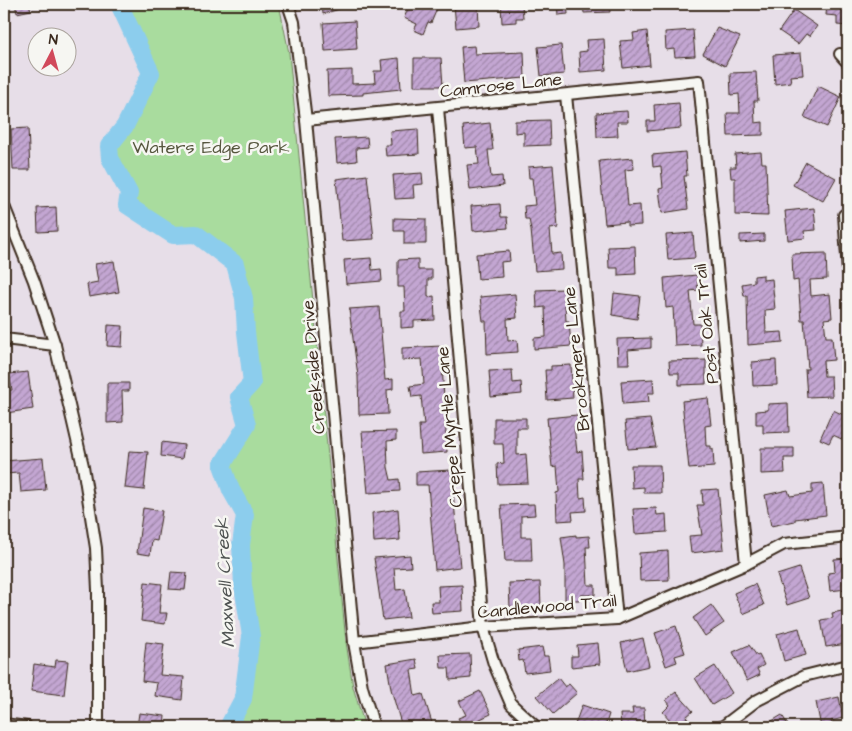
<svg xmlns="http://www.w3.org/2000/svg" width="852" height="731" viewBox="0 0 852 731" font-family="'Architects Daughter',sans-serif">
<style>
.park{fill:#a9dc9e;stroke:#72835e}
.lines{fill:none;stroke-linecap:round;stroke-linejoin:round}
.river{stroke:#8ccded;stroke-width:18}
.building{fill:url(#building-hatch);stroke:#3b2a1e}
.minor-casing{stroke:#3b2a1e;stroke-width:14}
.minor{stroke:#f6f6f2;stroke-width:10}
.labels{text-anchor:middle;stroke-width:5;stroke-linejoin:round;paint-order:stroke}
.street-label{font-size:18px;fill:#3b2a1e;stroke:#f6f6f2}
.park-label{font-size:18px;fill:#56563e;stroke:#f6f6f2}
.water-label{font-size:19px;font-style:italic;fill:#4f5352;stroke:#f6f6f2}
</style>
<defs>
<pattern id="building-hatch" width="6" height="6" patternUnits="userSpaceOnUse" patternTransform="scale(1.25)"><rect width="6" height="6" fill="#c3a6d2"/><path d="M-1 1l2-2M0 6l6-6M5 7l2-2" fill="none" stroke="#a087aa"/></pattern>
</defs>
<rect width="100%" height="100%" fill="#e7dee8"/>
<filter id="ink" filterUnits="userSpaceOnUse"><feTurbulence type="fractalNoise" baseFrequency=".02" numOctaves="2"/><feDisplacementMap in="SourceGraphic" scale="10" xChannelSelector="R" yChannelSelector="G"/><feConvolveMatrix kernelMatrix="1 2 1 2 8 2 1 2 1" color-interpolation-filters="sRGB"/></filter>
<g filter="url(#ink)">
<path class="park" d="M119,4H279L289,53L346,642L353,687L365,727H228L243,699L251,636L243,586L241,545L245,516L231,490L222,465L247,425L239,397L252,382L246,332L244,298L235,264L196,234L173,235L127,205L129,193L110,158L109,146L125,126L151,73Z"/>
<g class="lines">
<path class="river" d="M119,4L151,73L125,126L109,146L110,158L129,193L127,205L173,235L196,234L235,264L244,298L246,332L252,383L239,397L247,425L222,465L231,490L245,515L241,545L243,586L251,636L243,699L228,727"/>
</g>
<g class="building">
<path d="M15,4H29L31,10L17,13Z"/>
<path d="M322,4H349V6L323,14Z"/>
<path d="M410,4H439L431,23L428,22L423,34L414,30L417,24L404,18Z"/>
<path d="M454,4H478L479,26L456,28Z"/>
<path d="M501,4H522L523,18H516V22L502,23Z"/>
<path d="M557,4H567L568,14L558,15Z"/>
<path d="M583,4H609L610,12L584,13Z"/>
<path d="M827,4H848V26L837,25V16L826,15Z"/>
<path d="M794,10L817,26L810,36L806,34L798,44L779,31Z"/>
<path d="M355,21L357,49L325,51L323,23Z"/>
<path d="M717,28L740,37L725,66L703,54Z"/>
<path d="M693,30L695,56L675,57L674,49L666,50L665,32Z"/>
<path d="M647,31L650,65L623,68L620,41L634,40L633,33Z"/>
<path d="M604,39L606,70L580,72L579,52L587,51L586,40Z"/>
<path d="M561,45L564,74L541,76L538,47Z"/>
<path d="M474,46L475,54L524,52L525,78L464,83L461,47Z"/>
<path d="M801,53L803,75L790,76L791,82L775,84L773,55Z"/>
<path d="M399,58L401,89L363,93V95L328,96L327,71L352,70V84L375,83L374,71H382L381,60Z"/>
<path d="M414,58H441L443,86H414Z"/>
<path d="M756,72L758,101H754L755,123L763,122V135L728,136L727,113H740L739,94L731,95L730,73Z"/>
<path d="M818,86L841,97L827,127L804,117Z"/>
<path d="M679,103L681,128L647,131V121H655L654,105Z"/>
<path d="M627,111L628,122H617L618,136L597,137L596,113Z"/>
<path d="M549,120L550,145L524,146V132L515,133V121Z"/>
<path d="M490,123L493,150H488L491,177L502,176L503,186L470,190L467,165L479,164L477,147L465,148L463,126Z"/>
<path d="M28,128L30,170H13L11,129Z"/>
<path d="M418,129L419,154L386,156L385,145H391L390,131Z"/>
<path d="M367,137L368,147L356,148L357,161L337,163L335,139Z"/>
<path d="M685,152L687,176H684L688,209L662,213L659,189L663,188L661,166L653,167L652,155Z"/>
<path d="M761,152L762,163H766L768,216L735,215V178H731L730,167H736L735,154Z"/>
<path d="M633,158L634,169L625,170L628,206L640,205L641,225L627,226V222L605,224L599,161Z"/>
<path d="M806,162L836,178L823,201L793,185Z"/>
<path d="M553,165L558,228L550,229L552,254L561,253L562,269L535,271L531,230L529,219H525L524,206L535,205L532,178H529L528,167Z"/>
<path d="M422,173L423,184L413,185L414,198L395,199L393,175Z"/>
<path d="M367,175L374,239L342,241L336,179Z"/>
<path d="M500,204L501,217H507L508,228L473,231L471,206Z"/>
<path d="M56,207L57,231L38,232L37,208Z"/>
<path d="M814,208L816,230L804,231L805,238L788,240L785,211Z"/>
<path d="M394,218L426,219V244H404V231H394Z"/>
<path d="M693,233L695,258L668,260L666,235Z"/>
<path d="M764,234V241L740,243V235Z"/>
<path d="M635,246L636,274L618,275V268H609L608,247Z"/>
<path d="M509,251L510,261L501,262L502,277L478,279L476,254Z"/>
<path d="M826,253L827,279L810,280L811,296L830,294L832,318L824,319L826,337H832L834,360L823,361L824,376H831L832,396L807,397L805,369H808L804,320H801L798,280L793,281L792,254Z"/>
<path d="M371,258L372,270L381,269L382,281L346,284L344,260Z"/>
<path d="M418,259V270H432V279H428V297L434,296L435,320L414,321V327L401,328V311H405L404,287H398V260Z"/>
<path d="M114,261L119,292L89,297L87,284L98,282L95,264Z"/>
<path d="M697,275L698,290L690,291L693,324H700L701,345L675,346L673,307L666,308L664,278Z"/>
<path d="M763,275V280L772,279L775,309L765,310L766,333L782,332L783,342L748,345L747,296H744L742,284L754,282V276Z"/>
<path d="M564,289L566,321H569L571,346L534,349V338L546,337L545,307L537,308L536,290Z"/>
<path d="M614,293L640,296L637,319L612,315Z"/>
<path d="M515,294L517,318L507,319L508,341L517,340L518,352L487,354L486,321H483L480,297Z"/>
<path d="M379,307L385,380L393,379V389L387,390L388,414L359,415L358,376L349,309Z"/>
<path d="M108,325L123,326L122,347L107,346Z"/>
<path d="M651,338V348L628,350L629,364H618L617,339Z"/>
<path d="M441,346L447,452L421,454L419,425H424L421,396L412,397L410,386L424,384L422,359L402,360V348Z"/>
<path d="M706,360V384L679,385V373H670L669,361Z"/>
<path d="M776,360L777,385L753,386L752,362Z"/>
<path d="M571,365L573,398L547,400L545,370H551V366Z"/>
<path d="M512,370L513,383L521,382L522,394L491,397L489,371Z"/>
<path d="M28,372L33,409L6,413L4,391L12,390L9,374Z"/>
<path d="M653,379L654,393H648L649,402L623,404L621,381Z"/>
<path d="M107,383H129V391H122L123,422L107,423Z"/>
<path d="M708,398L711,425L705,426L706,446H711V449H713L714,467L689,469L682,401Z"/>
<path d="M788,403L789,432L763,433V424H756V411L768,410V404Z"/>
<path d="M833,410L848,417V442L833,435L829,443L820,439Z"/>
<path d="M577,415L578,426H574L577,452L582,451L584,479H579L580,498L585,497L586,511L572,512L573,520L557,521L556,493L559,492L557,466L552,467L547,418Z"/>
<path d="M494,418H526V428H517V455L526,454L528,483L498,484L497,464L504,463L503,444H494Z"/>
<path d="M650,419L656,447L628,449L625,421Z"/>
<path d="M396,431V440L387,441L388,467L391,480L399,479L400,491L368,493L362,432Z"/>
<path d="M162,442L184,445L182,459L161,456Z"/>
<path d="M761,448H794V458H784L785,473L761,474Z"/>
<path d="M129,451L148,452L144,490L125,488Z"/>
<path d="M43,458L46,490L21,492L19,473L4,474V461Z"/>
<path d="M631,465H660L661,493H644V487L632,488Z"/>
<path d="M451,470L460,567L435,570L428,485H416V472Z"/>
<path d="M823,483L826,515L795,519V521L771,526L765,495L788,490L790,496L812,493V484Z"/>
<path d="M718,489L724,549L691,553L689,536L702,535L697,505H703L702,490Z"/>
<path d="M534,504L535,515L521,516V537H531L532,561H505L501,505Z"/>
<path d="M143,508L162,511L157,541L152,540L150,555L137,553Z"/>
<path d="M656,508L657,515L666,514L667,532L635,534L633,509Z"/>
<path d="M398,509L400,540L374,542L372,513Z"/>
<path d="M576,535V537L589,536L590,547H586L588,585H595V595H581V600H565V565L561,537Z"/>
<path d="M668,551L669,580L640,581L639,553Z"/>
<path d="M410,555L411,567L394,568L396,590L405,589L409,617L383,620L374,558Z"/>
<path d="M848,558V583H845L846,589L830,591L828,573L835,572L834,559Z"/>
<path d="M799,568L809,598L787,605L777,575Z"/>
<path d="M171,572L187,573L185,590L169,589Z"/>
<path d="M145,582L162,584L159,613H167L165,624L141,621Z"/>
<path d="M540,582L541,607L510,608L509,583Z"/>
<path d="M755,584L764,605L743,614L734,593Z"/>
<path d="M462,585L463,611L432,613L431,602H439L438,586Z"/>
<path d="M711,605L724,623L705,636L693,618Z"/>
<path d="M842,611L847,644L826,647L821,620L833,618L832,613Z"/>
<path d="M676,626L685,653L675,656L677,662L666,666L655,633Z"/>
<path d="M799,628L806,655L784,661L777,634Z"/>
<path d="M643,638L649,666L627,671L621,643Z"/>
<path d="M146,642L164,644L160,675L184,677L182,700L155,696L157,683L142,681Z"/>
<path d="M598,643L600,664L571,667V656H578L577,645Z"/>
<path d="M749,645L757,656L759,655L764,665L757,669L760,675L747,681L733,652Z"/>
<path d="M542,647L544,656H548L550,670L525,673L523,660L519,661L518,650Z"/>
<path d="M470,654L471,678L450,680L449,668H441L440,655Z"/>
<path d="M416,659L418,669L411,670L415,696L423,694L433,726L410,727L409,725L402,727L391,689L387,664Z"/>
<path d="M56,660L68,661L64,695L31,691L34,664L55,667Z"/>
<path d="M715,666L732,693L712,705L695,678Z"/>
<path d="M558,678L565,687L569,684L577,693L553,714L537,696Z"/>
<path d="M480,691L491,714L463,727L458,718L466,715L459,701Z"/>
<path d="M676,692L693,711L686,717L690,722L684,727H676L663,712L670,705L666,700Z"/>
<path d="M839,697L843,718L831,721L833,727H821L816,702Z"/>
<path d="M582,705L609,714L605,727H574Z"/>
<path d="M632,708H644L645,727H621L620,714H633Z"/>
<path d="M139,713L165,716L164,727H137Z"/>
<path d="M782,715L789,727H762Z"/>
</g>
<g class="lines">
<g class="minor-casing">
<g id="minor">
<path d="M288,4L294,22L306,120L354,642L362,687L374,727"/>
<path d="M840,54L848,63"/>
<path d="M566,95L617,619"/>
<path d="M438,108L483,627L494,664L511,704L536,727"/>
<path d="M306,120L699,81L746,564"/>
<path d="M4,206L34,281L55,345L83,466L96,548L98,590V727"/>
<path d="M848,215H844L848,271"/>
<path d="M4,339L55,345"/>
<path d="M354,642L483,627L617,619L746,564L784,544L848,537"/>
<path d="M4,724L27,727"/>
<path d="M722,727L756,701L804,676L848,665"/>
</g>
</g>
<use href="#minor" class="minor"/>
</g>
</g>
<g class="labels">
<g class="street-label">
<text transform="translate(501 85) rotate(-6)" y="6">Camrose Lane</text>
<text transform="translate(706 324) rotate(-96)" y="6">Post Oak Trail</text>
<text transform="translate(576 359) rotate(-96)" y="6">Brookmere Lane</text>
<text transform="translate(313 367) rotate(-95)" y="6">Creekside Drive</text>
<text transform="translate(449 427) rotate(-95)" y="6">Crepe Myrtle Lane</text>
<text transform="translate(547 606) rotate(-5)" y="6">Candlewood Trail</text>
</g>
<g class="park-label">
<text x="211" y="153">Waters Edge Park</text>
</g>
<g class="water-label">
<text transform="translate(224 583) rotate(-93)" y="7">Maxwell Creek</text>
</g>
</g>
<rect width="852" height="731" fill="none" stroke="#f6f6f2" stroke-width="20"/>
<rect x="10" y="10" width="832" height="711" fill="none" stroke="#3b2a1e" stroke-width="2" filter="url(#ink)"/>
<g transform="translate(52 52) rotate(6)"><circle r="24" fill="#f6f6f2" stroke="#aba49d"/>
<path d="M0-4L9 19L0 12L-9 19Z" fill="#d1495b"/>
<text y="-8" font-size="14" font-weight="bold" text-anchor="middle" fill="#3b2a1e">N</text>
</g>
</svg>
